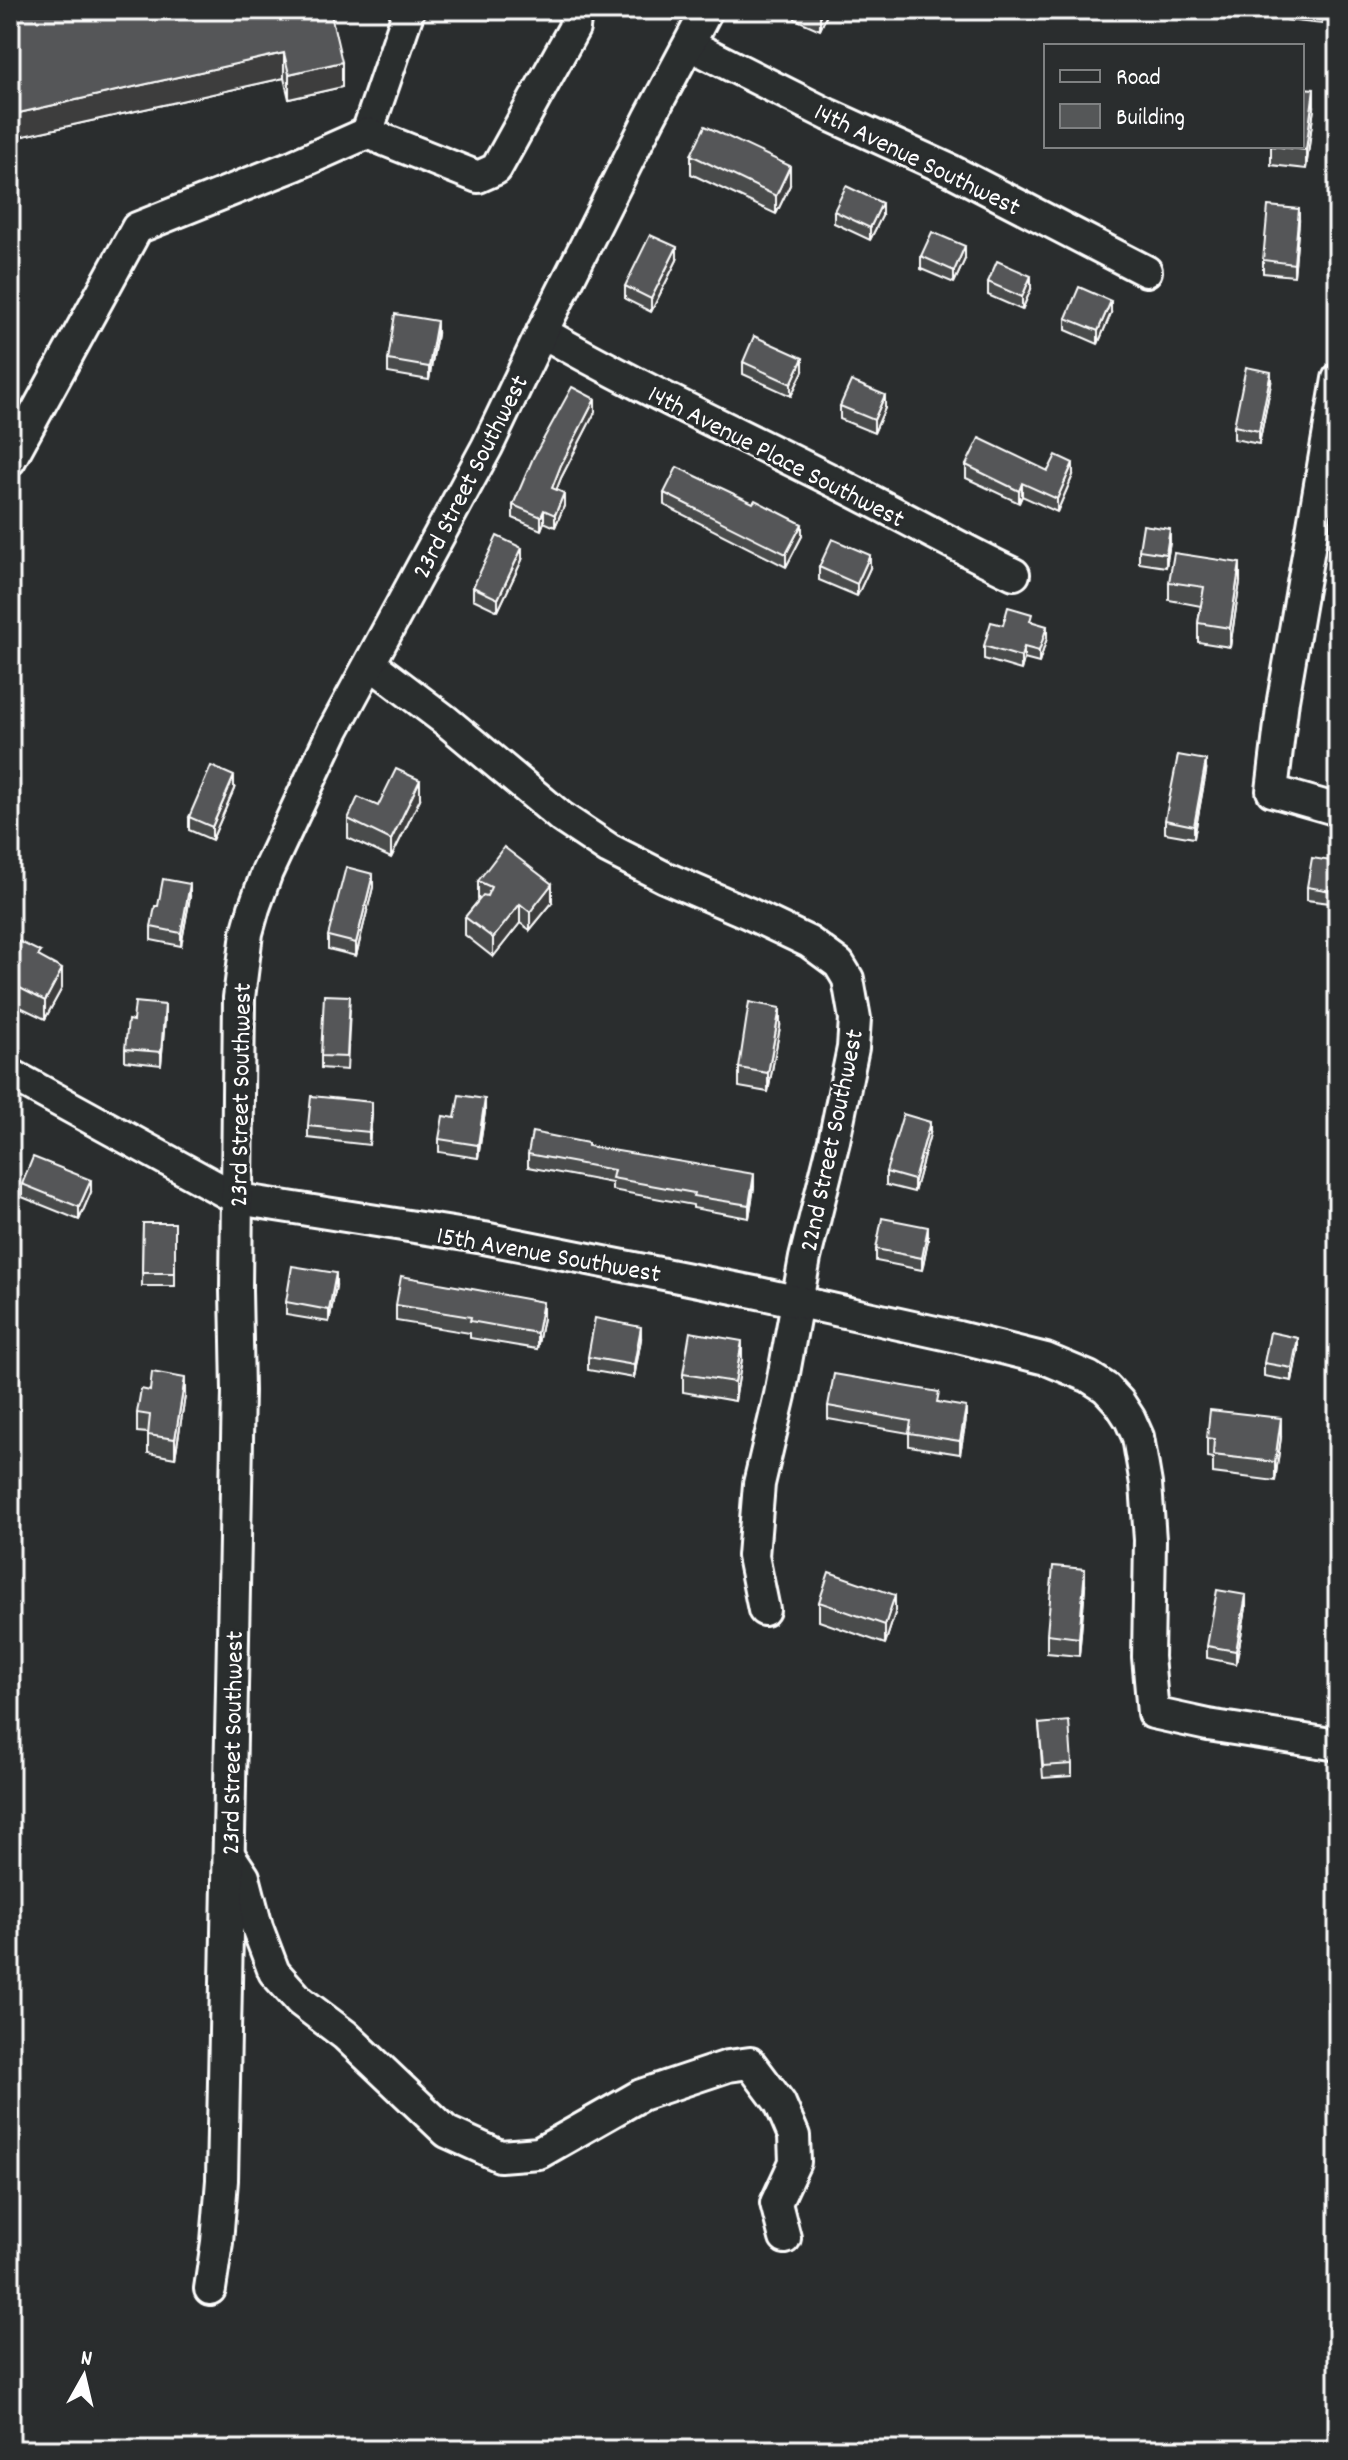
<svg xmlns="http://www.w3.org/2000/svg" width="1348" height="2460" viewBox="0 0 1348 2460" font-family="Dekko,sans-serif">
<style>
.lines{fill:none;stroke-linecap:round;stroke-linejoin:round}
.minor-casing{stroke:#fff;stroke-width:36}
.minor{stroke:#2a2d2e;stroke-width:30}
.wall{fill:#494b4c;stroke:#fff;stroke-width:2}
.shaded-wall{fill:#3c3d3e;stroke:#fff;stroke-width:2}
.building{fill:#555758;stroke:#fff;stroke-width:2}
.labels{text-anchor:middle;stroke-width:6;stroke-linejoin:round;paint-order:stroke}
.street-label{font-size:26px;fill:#fff;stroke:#2a2d2e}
</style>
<rect width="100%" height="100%" fill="#2a2d2e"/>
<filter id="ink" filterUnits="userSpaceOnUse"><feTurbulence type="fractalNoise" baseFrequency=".0125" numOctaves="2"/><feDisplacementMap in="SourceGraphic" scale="16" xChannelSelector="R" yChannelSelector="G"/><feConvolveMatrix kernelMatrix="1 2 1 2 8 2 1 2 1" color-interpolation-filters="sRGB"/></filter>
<g filter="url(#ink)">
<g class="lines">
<g class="minor-casing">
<g id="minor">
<path d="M690,45L829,115L952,171L1146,271"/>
<path d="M367,133L409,10"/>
<path d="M542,332C639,388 741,434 841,485C899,514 955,546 1014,574"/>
<path d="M1338,379L1283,700L1272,791L1338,810"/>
<path d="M10,460L137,228L295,165L367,133L478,177L496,169L574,28L576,12L573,10"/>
<path d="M371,664L445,720L561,817L609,849L664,877L748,913L809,942L839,964L848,979L855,1019L853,1048L834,1141L805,1258L780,1395L759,1484L753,1556L764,1610"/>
<path d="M10,1074L238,1199L484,1238L754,1292L958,1337L1046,1359L1089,1377L1106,1388L1119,1402L1130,1419L1138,1437L1146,1484L1150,1540L1148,1657L1153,1713L1208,1725L1338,1745"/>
<path d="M232,1859L244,1877L257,1927L274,1972L300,2001L345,2035L447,2132L500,2156L539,2153L641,2095L728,2066L750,2063L780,2103L794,2136L795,2162L776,2203L785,2238"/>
<path d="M210,2289L217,2242L222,2180L238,1391L236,1290L239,998L247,933L254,908L267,872L333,731L487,447L542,332L650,117L707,10"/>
</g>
</g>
<use href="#minor" class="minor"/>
</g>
<g class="wall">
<path d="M10,10H330L342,87L289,99L284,78L10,139Z"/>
<path d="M795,10H829L820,30L795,19Z"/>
<path d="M1287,10H1323L1322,24L1287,20Z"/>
<path d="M1314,108L1306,169L1271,165V146Z"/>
<path d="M691,155L790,185L776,214L691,174Z"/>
<path d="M834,211L882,216L870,240L834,223Z"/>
<path d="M1299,222L1294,276L1263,273V260Z"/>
<path d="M921,256L965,259L954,283L921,269Z"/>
<path d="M677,260L651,312L625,299V286Z"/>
<path d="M988,282L1031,289L1022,310L988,295Z"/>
<path d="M1111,313L1098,344L1066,330V318Z"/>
<path d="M437,334L429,380L388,373V360Z"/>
<path d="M743,362L803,371L791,396L743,374Z"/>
<path d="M1271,384L1259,444L1234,439V426Z"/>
<path d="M840,406L885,408L874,433L840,419Z"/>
<path d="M595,412L561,478L556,490L564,506L555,527L544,522L541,530L513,518V505Z"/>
<path d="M966,465L1048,471L1073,475L1057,512L1022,496L1019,503L966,478Z"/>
<path d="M664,493L753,503L802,536L786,567L664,505Z"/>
<path d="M1170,542L1166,567L1139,563V550Z"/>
<path d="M522,560L498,611L473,599V587Z"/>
<path d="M819,567L870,568L857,596L819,580Z"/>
<path d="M1169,582H1240L1230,647L1198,642V623L1201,606L1169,600Z"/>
<path d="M1032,621L1047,638L1039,663L1024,659L1021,670L984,659V646L1003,625Z"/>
<path d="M1206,772L1194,838L1165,833V820Z"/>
<path d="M234,789L212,840L189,830V817Z"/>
<path d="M420,799L391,858L348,838V819L378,806Z"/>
<path d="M1338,862V904L1307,900V887Z"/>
<path d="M478,881L552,903L530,930L520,923L493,957L465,935V917L479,900L478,899Z"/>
<path d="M373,887L356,956L328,949V936Z"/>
<path d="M190,897L181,946L151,940V927L158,906Z"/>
<path d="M10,942L41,958L62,988L45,1019L14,1004V1000L10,998Z"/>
<path d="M350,1009L347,1070L321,1068V1056Z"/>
<path d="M165,1018L161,1065L125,1061V1049L133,1021Z"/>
<path d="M780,1027L768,1092L739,1087V1068Z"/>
<path d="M485,1112L478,1158L439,1152V1139L455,1118Z"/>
<path d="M372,1115L369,1145L308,1138V1126Z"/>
<path d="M930,1134L914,1192L886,1185V1172Z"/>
<path d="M588,1146L754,1187L749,1218L693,1208V1205L612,1190V1183L528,1167V1154Z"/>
<path d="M22,1184L91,1192L79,1220L22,1197Z"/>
<path d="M143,1223H175V1286H142Z"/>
<path d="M928,1240L922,1270L876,1261V1249Z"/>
<path d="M336,1286L329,1322L286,1315V1302Z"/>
<path d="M396,1305L543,1318L537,1349L470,1338V1333L396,1321Z"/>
<path d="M641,1339L634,1378L588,1370V1357Z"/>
<path d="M1298,1350L1292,1381L1264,1376V1363Z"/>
<path d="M742,1359L735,1401L683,1392V1374Z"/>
<path d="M185,1396L175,1458L148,1453V1433L137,1432V1413Z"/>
<path d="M939,1402L966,1419L960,1454L909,1446V1433L828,1419V1406Z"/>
<path d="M1281,1437L1275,1481L1213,1473V1458L1207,1457V1438Z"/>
<path d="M1085,1587L1079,1656L1047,1653V1634Z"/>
<path d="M819,1602L895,1613L885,1644L819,1621Z"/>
<path d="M1246,1608L1236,1664L1207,1658V1646Z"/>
<path d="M1039,1724L1072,1764V1776L1043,1778Z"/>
</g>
<g class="shaded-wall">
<path d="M821,10H829L820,30V11Z"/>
<path d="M284,53V78L10,139V115Z"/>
<path d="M342,62V87L289,99V74Z"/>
<path d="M1314,89V108L1306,169V150Z"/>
<path d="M790,166V185L776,214V196Z"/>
<path d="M882,203V216L870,240V228Z"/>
<path d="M1299,209V222L1294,276V264Z"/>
<path d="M965,246V259L954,283V271Z"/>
<path d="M677,247V260L651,312V299Z"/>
<path d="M1031,276V289L1022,310V297Z"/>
<path d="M1111,301V313L1098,344V331Z"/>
<path d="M437,321V334L429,380V367Z"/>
<path d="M803,358V371L791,396V384Z"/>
<path d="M1271,372V384L1259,444V431Z"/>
<path d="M885,395V408L874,433V420Z"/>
<path d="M595,399V412L561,478L552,501V488L561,465Z"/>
<path d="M1073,463V475L1057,512V499Z"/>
<path d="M1022,483V496L1019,503V491Z"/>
<path d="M564,493V506L555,527V515Z"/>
<path d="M544,510V522L541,530V517Z"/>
<path d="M802,524V536L786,567V554Z"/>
<path d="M1170,529V542L1166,567V554Z"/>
<path d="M522,548V560L498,611V599Z"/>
<path d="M870,555V568L857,596V584Z"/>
<path d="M1240,563V582L1230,647V628Z"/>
<path d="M1047,626V638L1039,663V651Z"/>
<path d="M1024,647V659L1021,670V657Z"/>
<path d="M1206,760V772L1194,838V826Z"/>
<path d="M234,776V789L212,840V827Z"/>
<path d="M420,780V799L391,858V840Z"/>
<path d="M373,874V887L356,956V943Z"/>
<path d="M190,884V897L181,946V933Z"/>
<path d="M552,884V903L530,930V912Z"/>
<path d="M520,904V923L493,957V938Z"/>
<path d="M62,969V988L45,1019V1001Z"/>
<path d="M165,1005V1018L161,1065V1052Z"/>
<path d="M780,1008V1027L768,1092V1073Z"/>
<path d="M485,1099V1112L478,1158V1145Z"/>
<path d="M372,1102V1115L369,1145V1132Z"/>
<path d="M930,1122V1134L914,1192V1180Z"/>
<path d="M754,1174V1187L749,1218V1205Z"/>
<path d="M91,1180V1192L79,1220V1207Z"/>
<path d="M928,1227V1240L922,1270V1258Z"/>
<path d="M336,1273V1286L329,1322V1310Z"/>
<path d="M543,1302V1318L537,1349V1333Z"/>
<path d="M641,1327V1339L634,1378V1365Z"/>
<path d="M1298,1338V1350L1292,1381V1368Z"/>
<path d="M742,1341V1359L735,1401V1382Z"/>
<path d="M185,1378V1396L175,1458V1439Z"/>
<path d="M966,1407V1419L960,1454V1441Z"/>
<path d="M1281,1418V1437L1275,1481V1462Z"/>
<path d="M1085,1569V1587L1079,1656V1638Z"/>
<path d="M895,1595V1613L885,1644V1625Z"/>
<path d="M1246,1595V1608L1236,1664V1651Z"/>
</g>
<g class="building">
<path d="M10,10H330L342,62L289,74L284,53L10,115Z"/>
<path d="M1302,88L1314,89L1306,150L1271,146H1302Z"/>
<path d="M705,126L790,166L776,196L691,155Z"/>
<path d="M846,186L882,203L870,228L834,211Z"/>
<path d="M1268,206L1299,209L1294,264L1263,260Z"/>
<path d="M932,232L965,246L954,271L921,256Z"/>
<path d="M650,235L677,247L651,299L625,286Z"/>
<path d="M997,261L1031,276L1022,297L988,282Z"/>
<path d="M1079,287L1111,301L1098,331L1066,318Z"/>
<path d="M395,314L437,321L429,367L388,360Z"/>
<path d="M754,336L803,358L791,384L743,362Z"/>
<path d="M1246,367L1271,372L1259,431L1234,426Z"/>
<path d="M851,381L885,395L874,420L840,406Z"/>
<path d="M572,387L595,399L561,465L552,488L564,493L555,515L544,510L541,517L513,505L533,458Z"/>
<path d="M979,438L1048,471L1056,455L1073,463L1057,499L1022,483L1019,491L966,465Z"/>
<path d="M677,467L753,503L755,500L802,524L786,554L664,493Z"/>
<path d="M1143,525L1170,529L1166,554L1139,550Z"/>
<path d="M497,536L522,548L498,599L473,587Z"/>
<path d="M832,539L870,555L857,584L819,567Z"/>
<path d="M1174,553L1240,563L1230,628L1198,623L1204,587L1169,582Z"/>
<path d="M1008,607L1032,614L1030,621L1047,626L1039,651L1024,647L1021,657L984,646L991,622L1003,625Z"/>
<path d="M1178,755L1206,760L1194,826L1165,820Z"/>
<path d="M211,766L234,776L212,827L189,817Z"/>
<path d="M396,769L420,780L391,840L348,819L358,797L378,806Z"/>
<path d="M504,847L552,884L530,912L520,904L493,938L465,917L483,895L487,896L491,887L478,881Z"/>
<path d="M1312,858L1338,862V892L1307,887Z"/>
<path d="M346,867L373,874L356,943L328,936Z"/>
<path d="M163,879L190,884L181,933L151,927L155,906H158Z"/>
<path d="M12,938L41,952L38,956L62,969L45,1001L14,985L16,982L10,979V942Z"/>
<path d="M324,995L350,996L347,1057L321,1056Z"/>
<path d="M135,1002L165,1005L161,1052L125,1049L128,1020L133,1021Z"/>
<path d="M749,1002L780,1008L768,1073L739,1068Z"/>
<path d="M459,1095L485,1099L478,1145L439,1139L443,1116L455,1118Z"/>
<path d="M311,1096L372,1102L369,1132L308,1126Z"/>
<path d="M903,1114L930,1122L914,1180L886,1172Z"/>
<path d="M532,1132L588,1143V1146L754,1174L749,1205L693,1196L694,1193L612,1178L614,1170L528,1154Z"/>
<path d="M33,1157L91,1180L79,1207L22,1184Z"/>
<path d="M882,1218L928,1227L922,1258L876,1249Z"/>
<path d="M143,1223H175V1273H142Z"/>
<path d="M292,1266L336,1273L329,1310L286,1302Z"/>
<path d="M401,1276L543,1302L537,1333L470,1321L471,1317L396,1305Z"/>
<path d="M595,1318L641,1327L634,1365L588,1357Z"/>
<path d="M690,1332L742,1341L735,1382L683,1374Z"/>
<path d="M1270,1332L1298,1338L1292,1368L1264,1363Z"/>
<path d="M152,1372L185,1378L175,1439L148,1435L150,1415L137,1413L141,1389L150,1391Z"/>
<path d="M834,1374L939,1392L937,1402L966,1407L960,1441L909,1433L911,1421L828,1406Z"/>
<path d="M1210,1410L1281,1418L1275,1462L1213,1455L1214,1439L1207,1438Z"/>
<path d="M1053,1566L1085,1569L1079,1638L1047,1634Z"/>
<path d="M829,1572L895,1595L885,1625L819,1602Z"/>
<path d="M1217,1590L1246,1595L1236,1651L1207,1646Z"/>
<path d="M1069,1721L1072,1764L1043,1766L1039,1724Z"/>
</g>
</g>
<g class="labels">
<g class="street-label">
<text transform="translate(918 158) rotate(26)" y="9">14th Avenue Southwest</text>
<text transform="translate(777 455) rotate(27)" y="9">14th Avenue Place Southwest</text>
<text transform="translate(469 476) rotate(-63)" y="9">23rd Street Southwest</text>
<text transform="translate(239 1095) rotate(-89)" y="9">23rd Street Southwest</text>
<text transform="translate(830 1140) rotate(-78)" y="9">22nd Street Southwest</text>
<text transform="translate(549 1253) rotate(10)" y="9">15th Avenue Southwest</text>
<text transform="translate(231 1743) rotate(-89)" y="9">23rd Street Southwest</text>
</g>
</g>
<rect width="1348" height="2460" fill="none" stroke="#2a2d2e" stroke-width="40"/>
<rect x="20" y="20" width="1308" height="2420" fill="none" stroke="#fff" stroke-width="3" filter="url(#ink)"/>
<rect x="1044" y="44" width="260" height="104" fill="#2a2d2e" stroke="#7f8182" stroke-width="2"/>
<rect x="1060" y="70" width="40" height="12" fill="#2a2d2e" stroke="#7f8182" stroke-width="2"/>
<text x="1116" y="84" font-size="24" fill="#ffffff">Road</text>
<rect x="1060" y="104" width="40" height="24" fill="#555758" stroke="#7f8182" stroke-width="2"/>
<text x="1116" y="124" font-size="24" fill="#ffffff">Building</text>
<g transform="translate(84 2376) rotate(8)" stroke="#2a2d2e" stroke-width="6" paint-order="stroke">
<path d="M0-6L14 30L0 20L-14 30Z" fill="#ffffff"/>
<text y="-12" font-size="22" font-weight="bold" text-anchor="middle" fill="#ffffff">N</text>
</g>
</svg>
